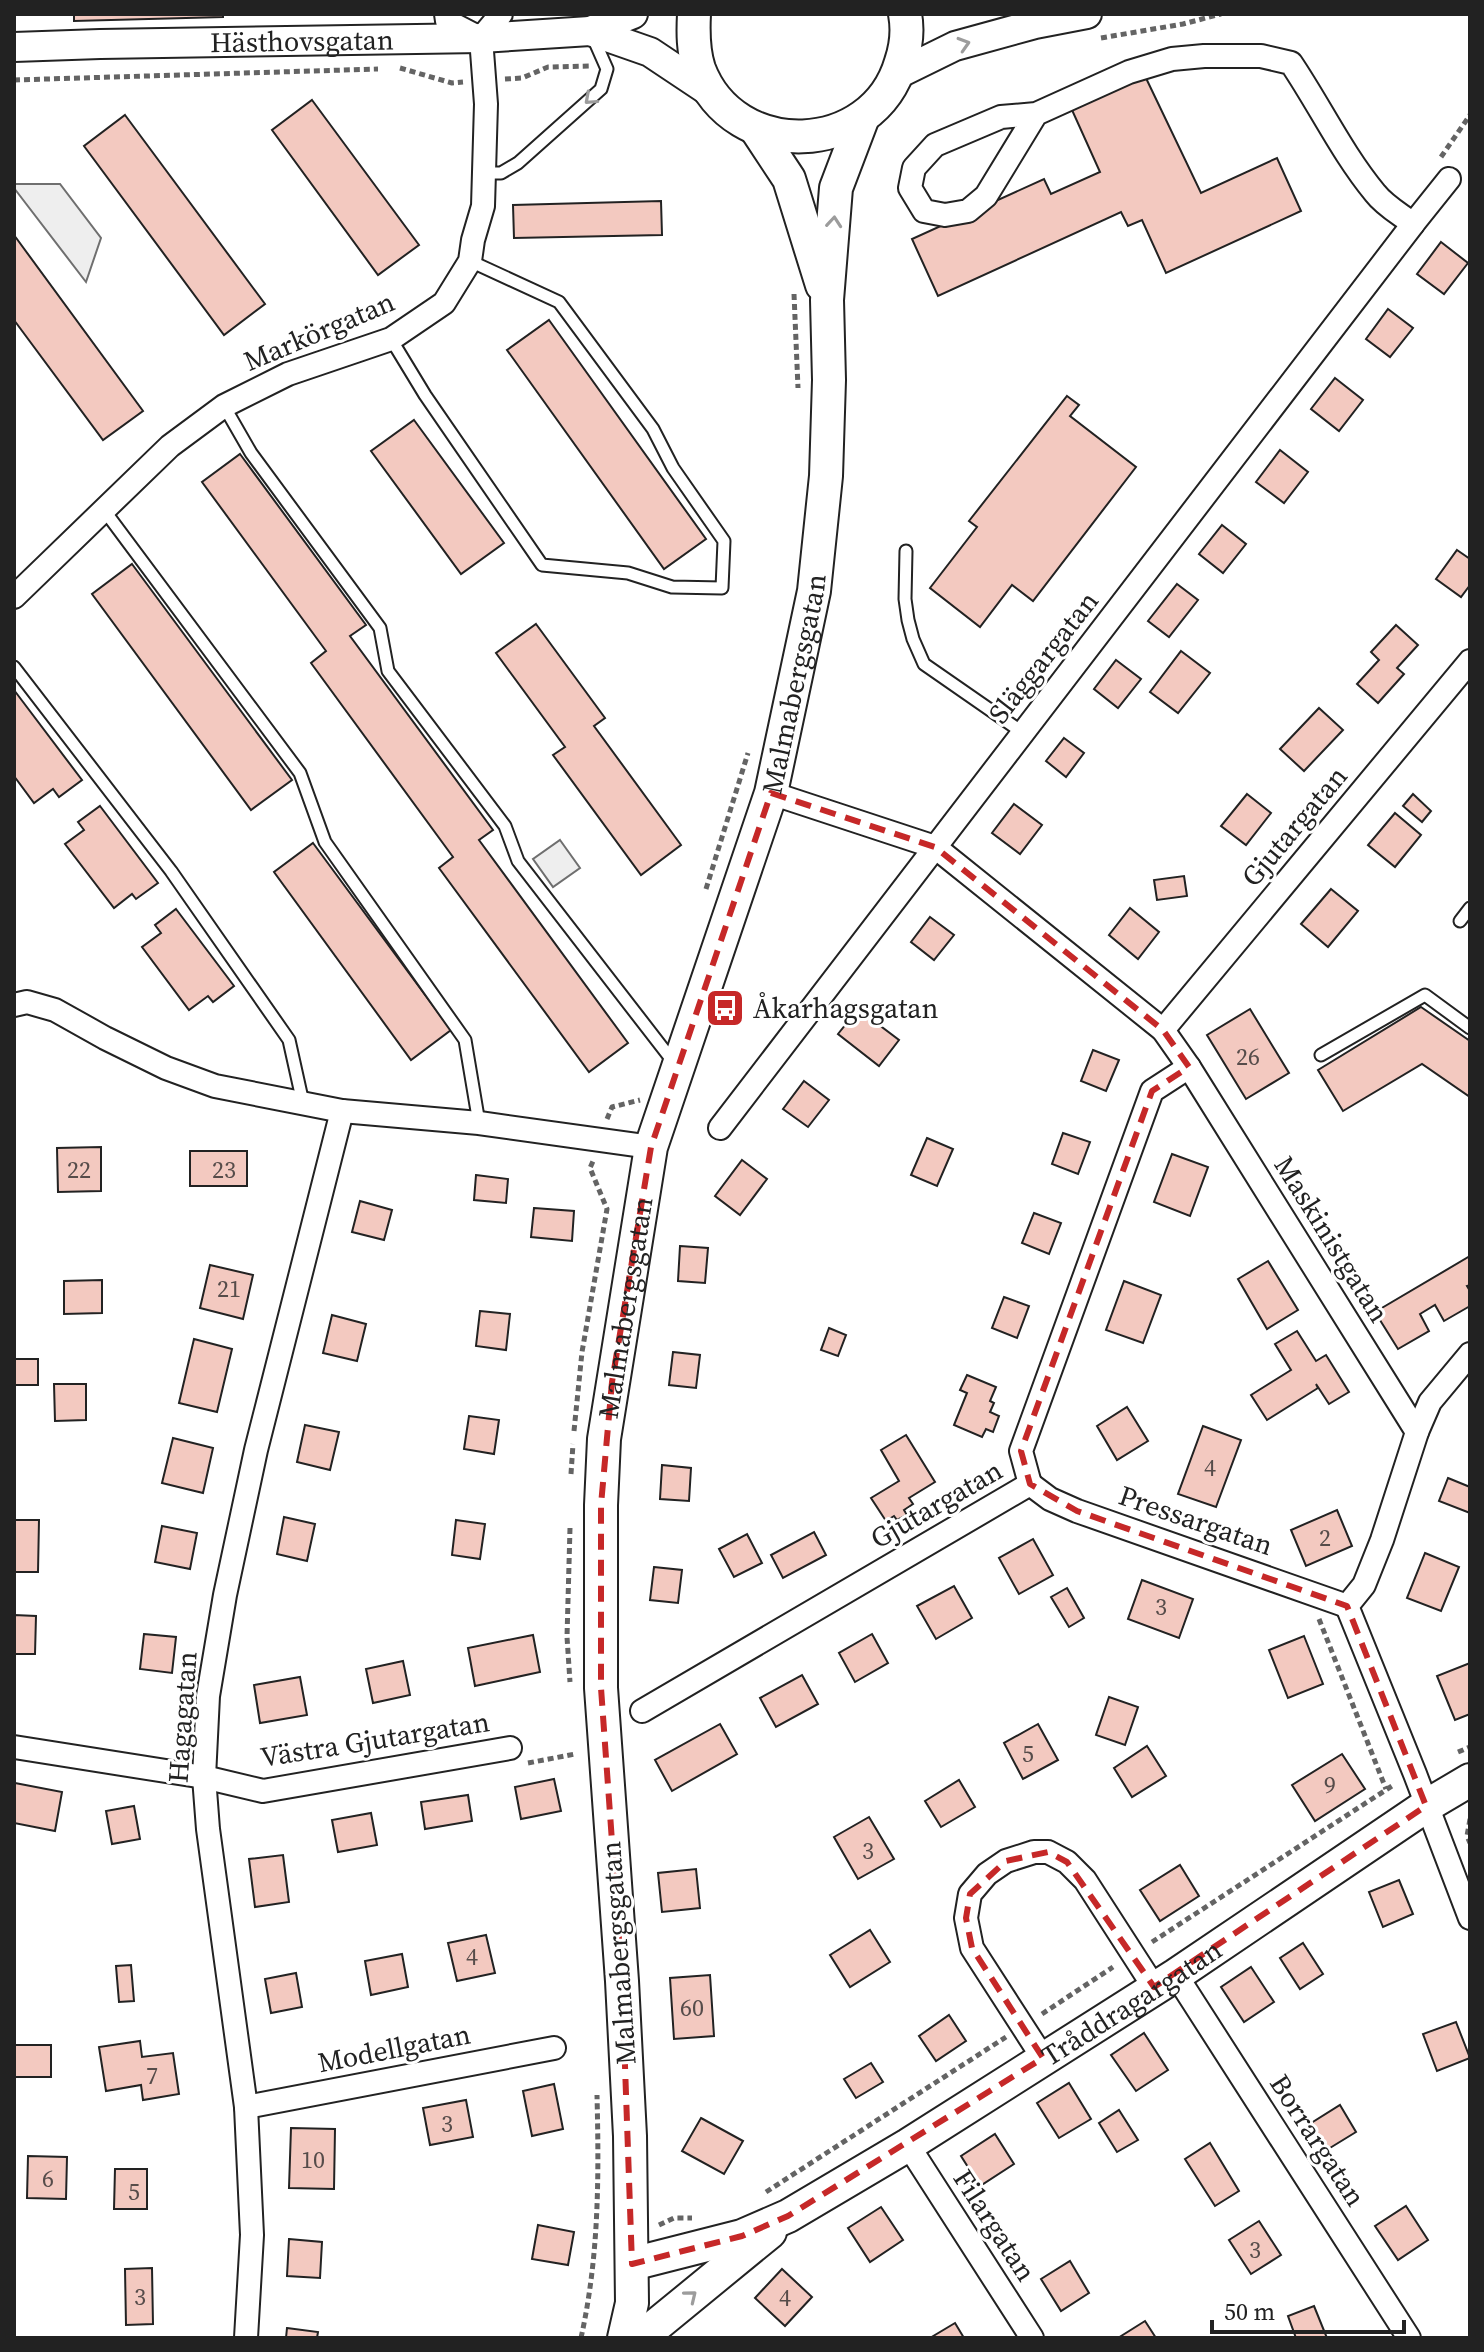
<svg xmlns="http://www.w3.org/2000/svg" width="1484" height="2352" viewBox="0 0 1484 2352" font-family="'Source Serif 4',serif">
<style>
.green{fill:#eee;stroke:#6f6f6f;stroke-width:2}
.building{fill:#f3c9c0;stroke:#222;stroke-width:2}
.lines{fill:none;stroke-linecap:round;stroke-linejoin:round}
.service-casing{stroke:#222;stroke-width:15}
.minor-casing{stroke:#222;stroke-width:26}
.tertiary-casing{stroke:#222;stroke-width:32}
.secondary-casing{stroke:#222;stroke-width:36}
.path{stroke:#646464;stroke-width:5;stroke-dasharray:6 4;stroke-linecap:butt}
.service{stroke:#fff;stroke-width:11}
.minor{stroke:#fff;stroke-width:22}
.tertiary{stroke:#fff;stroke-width:28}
.secondary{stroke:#fff;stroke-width:32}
.oneway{stroke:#9c9c9c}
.marked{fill:none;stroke:#c62828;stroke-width:6;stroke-dasharray:16 10;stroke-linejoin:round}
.labels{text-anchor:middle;stroke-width:6;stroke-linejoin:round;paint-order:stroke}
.number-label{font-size:24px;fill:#564c4a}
.street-label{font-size:28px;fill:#222;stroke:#fff}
.poi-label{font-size:28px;fill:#222;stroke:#fff;text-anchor:start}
</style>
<rect width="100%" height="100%" fill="#fff"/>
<g class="green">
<path d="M14,184H60L101,238L86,282L14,188Z"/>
<path d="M560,840L580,868L553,887L533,859Z"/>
</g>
<g class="building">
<path d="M74,14H223V17L74,21Z"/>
<path d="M1145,76L1201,193L1277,158L1301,211L1166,273L1142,220L1128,226L1121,212L938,296L912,239L1044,179L1051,194L1100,172L1072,110Z"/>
<path d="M312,100L419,245L378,275L272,130Z"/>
<path d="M125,115L265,304L224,335L84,146Z"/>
<path d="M661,201L662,235L514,238L513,205Z"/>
<path d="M14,235L143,411L103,440L14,320Z"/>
<path d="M1441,242L1468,263L1444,294L1417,274Z"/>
<path d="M1388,309L1413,328L1390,357L1366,339Z"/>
<path d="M549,320L706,539L664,569L507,350Z"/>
<path d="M1335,378L1363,400L1339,431L1311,409Z"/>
<path d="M1067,396L1079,405L1070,416L1136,467L1033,601L1012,585L980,627L930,588L977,527L969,521Z"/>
<path d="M414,420L504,543L461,574L371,451Z"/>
<path d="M1280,450L1308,472L1284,503L1256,482Z"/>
<path d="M240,454L366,625L350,636L493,830L479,840L628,1043L589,1072L439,868L453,857L311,663L326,651L202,482Z"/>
<path d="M1222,525L1246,544L1223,573L1199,554Z"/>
<path d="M1457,550L1470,559V585L1461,597L1436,579Z"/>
<path d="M132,564L292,780L251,810L92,594Z"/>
<path d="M1177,584L1198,600L1169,637L1148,621Z"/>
<path d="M536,624L605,718L594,726L681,845L641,875L553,755L565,747L496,653Z"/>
<path d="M1396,625L1418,645L1397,668L1404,674L1378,703L1357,684L1379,660L1371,652Z"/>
<path d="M1181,651L1210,673L1178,713L1150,692Z"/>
<path d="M1116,660L1141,679L1118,708L1094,689Z"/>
<path d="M14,690L82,780L59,797L53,789L34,803L14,776Z"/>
<path d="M1319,708L1343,730L1304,771L1280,749Z"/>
<path d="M1064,738L1084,753L1066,777L1046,761Z"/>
<path d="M1247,794L1271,813L1246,845L1221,826Z"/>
<path d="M1413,794L1431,811L1422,822L1403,806Z"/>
<path d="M1014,804L1042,825L1020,854L992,833Z"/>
<path d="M100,806L158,883L136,899L132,894L114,908L65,844L84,830L78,822Z"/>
<path d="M1395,813L1421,835L1395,867L1368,845Z"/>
<path d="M313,843L451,1030L411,1060L274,872Z"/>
<path d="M1184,876L1187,896L1157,900L1154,880Z"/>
<path d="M1331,889L1358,911L1328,947L1301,924Z"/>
<path d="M1130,908L1159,932L1138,959L1109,935Z"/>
<path d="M176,909L234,986L213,1002L208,996L189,1010L142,947L161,933L155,925Z"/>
<path d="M930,917L954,935L934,960L911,942Z"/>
<path d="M1421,1007L1470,1041V1097L1422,1064L1343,1111L1318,1070Z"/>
<path d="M858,1009L899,1040L879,1066L838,1034Z"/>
<path d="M1250,1009L1289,1073L1246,1099L1207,1035Z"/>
<path d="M1093,1050L1119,1060L1106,1091L1081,1081Z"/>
<path d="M804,1081L829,1100L808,1127L783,1109Z"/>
<path d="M1063,1133L1090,1142L1078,1174L1052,1164Z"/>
<path d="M927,1138L953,1149L937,1186L911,1175Z"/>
<path d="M101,1147V1191L58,1192L57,1148Z"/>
<rect x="190" y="1151" width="57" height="35"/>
<path d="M1172,1154L1208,1167L1190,1216L1154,1202Z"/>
<path d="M742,1160L767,1179L740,1215L715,1196Z"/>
<path d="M476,1175L508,1179L506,1203L474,1200Z"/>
<path d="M360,1201L392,1210L384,1240L352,1232Z"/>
<path d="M534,1208L574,1211L572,1241L531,1237Z"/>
<path d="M1034,1213L1061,1223L1049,1254L1022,1243Z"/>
<path d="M680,1246L708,1248L705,1283L678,1281Z"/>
<path d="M1470,1256V1285L1467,1286L1470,1291V1306L1444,1321L1435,1305L1420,1314L1429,1331L1398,1349L1375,1312Z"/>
<path d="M1268,1261L1298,1310L1267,1329L1238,1279Z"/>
<path d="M210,1265L253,1275L243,1319L200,1308Z"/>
<path d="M102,1280V1313L64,1314V1281Z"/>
<path d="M1124,1281L1161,1295L1143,1343L1106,1330Z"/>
<path d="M1004,1297L1029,1306L1017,1338L992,1328Z"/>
<path d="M480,1311L510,1314L506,1350L476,1346Z"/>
<path d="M332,1315L366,1324L357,1361L323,1353Z"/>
<path d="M829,1328L846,1335L838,1356L821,1350Z"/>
<path d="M1297,1331L1316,1361L1326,1355L1349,1392L1329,1404L1316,1384L1318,1388L1267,1420L1251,1395L1291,1370L1275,1344Z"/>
<path d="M194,1339L232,1349L217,1412L179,1403Z"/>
<path d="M673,1352L700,1355L696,1388L669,1385Z"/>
<rect x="14" y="1359" width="24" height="26"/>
<path d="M967,1375L996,1387L990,1401L994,1403L990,1412L999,1416L993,1432L986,1429L982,1437L954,1425L967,1393L960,1390Z"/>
<path d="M54,1384H86V1420L55,1421Z"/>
<path d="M1127,1407L1148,1441L1117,1460L1097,1426Z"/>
<path d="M469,1416L499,1420L494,1454L464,1449Z"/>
<path d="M305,1425L339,1432L330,1470L297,1462Z"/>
<path d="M1203,1426L1241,1440L1216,1507L1178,1494Z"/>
<path d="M906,1435L935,1482L909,1498L913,1504L904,1510L907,1515L897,1520L894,1516L886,1521L871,1498L899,1481L881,1450Z"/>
<path d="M173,1438L213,1448L203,1493L162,1483Z"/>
<path d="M662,1465L691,1468L689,1501L660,1499Z"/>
<path d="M1448,1478L1470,1487V1513L1439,1501Z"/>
<path d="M1337,1510L1352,1546L1306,1566L1291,1530Z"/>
<path d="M284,1517L315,1524L307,1561L277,1554Z"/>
<path d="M14,1520H39L38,1572H14Z"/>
<path d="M456,1520L485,1524L480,1559L452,1555Z"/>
<path d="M162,1526L197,1533L190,1569L155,1562Z"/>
<path d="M814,1532L826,1555L783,1578L771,1555Z"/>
<path d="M747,1534L762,1563L734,1577L719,1549Z"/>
<path d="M1033,1539L1053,1575L1019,1594L999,1558Z"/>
<path d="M1425,1553L1459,1567L1441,1611L1407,1598Z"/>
<path d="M654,1567L682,1570L678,1603L650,1600Z"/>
<path d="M1142,1580L1193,1599L1179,1638L1128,1619Z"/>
<path d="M954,1586L972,1618L936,1639L917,1606Z"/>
<path d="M1067,1588L1084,1618L1069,1627L1051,1597Z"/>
<path d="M14,1615L36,1616L35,1654H14Z"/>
<path d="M144,1634L176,1637L172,1673L140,1669Z"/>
<path d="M872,1634L888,1663L855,1682L839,1653Z"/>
<path d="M533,1635L540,1672L475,1686L468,1648Z"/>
<path d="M1304,1636L1323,1684L1288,1698L1269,1650Z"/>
<path d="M403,1661L410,1695L373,1703L366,1669Z"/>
<path d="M1470,1663V1714L1455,1720L1437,1676Z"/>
<path d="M802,1675L818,1704L776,1727L760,1698Z"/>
<path d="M300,1677L307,1715L260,1723L254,1685Z"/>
<path d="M1109,1697L1138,1707L1125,1745L1096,1735Z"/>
<path d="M720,1724L737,1754L672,1791L655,1760Z"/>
<path d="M1038,1724L1058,1760L1023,1779L1004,1743Z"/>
<path d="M1147,1746L1166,1776L1132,1797L1114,1768Z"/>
<path d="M1342,1754L1365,1789L1315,1821L1292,1785Z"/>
<path d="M554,1779L561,1811L521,1819L515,1787Z"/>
<path d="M959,1780L975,1807L941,1827L925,1801Z"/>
<path d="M15,1783L62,1792L55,1831L14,1823Z"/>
<path d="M468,1795L472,1821L425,1829L421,1802Z"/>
<path d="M134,1806L140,1839L112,1844L106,1811Z"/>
<path d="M371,1813L377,1845L338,1852L332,1820Z"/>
<path d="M869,1817L894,1859L858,1879L834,1837Z"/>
<path d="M283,1855L289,1902L255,1907L249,1859Z"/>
<path d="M1180,1865L1199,1896L1160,1921L1140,1890Z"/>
<path d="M696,1869L700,1908L662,1912L658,1873Z"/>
<path d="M1399,1880L1413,1914L1383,1927L1369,1892Z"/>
<path d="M870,1930L890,1962L850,1987L830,1955Z"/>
<path d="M486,1935L495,1973L457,1981L448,1943Z"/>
<path d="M1303,1943L1323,1974L1300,1989L1280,1958Z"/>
<path d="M402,1954L408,1987L371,1995L365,1961Z"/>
<path d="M131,1965L134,2001L119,2002L116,1966Z"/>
<path d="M1251,1967L1274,2002L1244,2022L1221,1987Z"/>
<path d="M296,1973L302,2007L271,2013L265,1979Z"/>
<path d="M710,1975L714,2036L674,2039L670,1978Z"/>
<path d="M949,2015L966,2041L936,2061L919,2036Z"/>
<path d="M1456,2022L1470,2058L1437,2071L1423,2034Z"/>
<path d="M1144,2033L1168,2070L1136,2091L1111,2055Z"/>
<path d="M140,2041L142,2057L173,2053L179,2094L143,2100L141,2085L106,2091L99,2047Z"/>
<rect x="14" y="2045" width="37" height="32"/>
<path d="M871,2063L883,2082L856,2098L844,2079Z"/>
<path d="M1069,2083L1091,2119L1059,2138L1037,2103Z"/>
<path d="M554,2084L563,2129L532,2136L523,2091Z"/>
<path d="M466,2100L473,2137L430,2145L423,2108Z"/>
<path d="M1340,2105L1356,2132L1325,2151L1308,2125Z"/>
<path d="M1119,2110L1138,2140L1117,2152L1099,2123Z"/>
<path d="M701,2118L743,2141L724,2174L682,2151Z"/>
<path d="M291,2128L335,2129L334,2189L289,2188Z"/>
<path d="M995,2134L1014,2164L980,2186L961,2156Z"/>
<path d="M1210,2143L1239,2191L1215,2206L1185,2159Z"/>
<path d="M28,2156L67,2157L66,2199L27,2198Z"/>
<path d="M115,2169H147V2209H114Z"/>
<path d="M1406,2206L1428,2240L1398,2260L1375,2226Z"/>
<path d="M881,2207L903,2240L870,2262L848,2228Z"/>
<path d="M1259,2221L1281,2255L1251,2274L1229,2240Z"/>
<path d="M538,2225L574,2232L568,2265L532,2259Z"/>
<path d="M289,2239L322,2242L320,2278L287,2276Z"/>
<path d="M1070,2261L1089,2293L1061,2311L1041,2279Z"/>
<path d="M152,2268L153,2324L126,2325L125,2269Z"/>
<path d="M782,2269L812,2297L785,2326L755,2298Z"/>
<path d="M1314,2306L1327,2338H1296L1288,2316Z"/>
<path d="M1145,2321L1156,2338H1118Z"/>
<path d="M955,2323L964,2338H930Z"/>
<path d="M287,2328L318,2332L317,2338H286Z"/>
</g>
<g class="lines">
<g class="service-casing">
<g id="service">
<path d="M484,173H501L518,163L601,89L607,69L592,35"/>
<path d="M391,339L425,395L542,565L628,573L672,587L722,588L724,541L673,468L653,429L559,302L470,261"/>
<path d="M224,406L251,453L380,628L388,671L505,826L518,861L675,1064"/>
<path d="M104,510L300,773L325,842L465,1040L479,1123"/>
<path d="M906,551L905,599L908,620L913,639L924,664L1022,732"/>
<path d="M14,667L171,871L289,1040L303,1103"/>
<path d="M1460,921L1470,908"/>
<path d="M1321,1055L1425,995L1470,1028"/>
</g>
</g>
<g class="minor-casing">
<g id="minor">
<path d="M446,14L447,21L480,38"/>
<path d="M481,38L501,14"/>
<path d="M1413,224L1449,179"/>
<path d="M14,597L170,446L224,406L288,374L391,339L444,303L470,261L473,240L483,206L486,104L481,38"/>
<path d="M771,793L935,847L1163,1030L1189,1067L1417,1432L1382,1540L1364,1585L1347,1606L1415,1774L1470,1918"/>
<path d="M14,1005L27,1002L55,1010L105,1038L166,1068L215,1086L342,1111L479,1123L651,1147"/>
<path d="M1163,1030L1470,661"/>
<path d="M720,1128L1413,224C1400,214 1385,206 1375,193C1342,153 1320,106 1291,63L1261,56H1204L1172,59L1129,72L1036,114L986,196L968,211L945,215L924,211L910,188L914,168L935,145L1001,117L1036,114"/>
<path d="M1417,1432L1430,1402L1470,1354"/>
<path d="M1030,1484L1021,1451L1152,1091L1189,1067"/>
<path d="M1030,1484L1050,1499L1077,1511L1347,1606"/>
<path d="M642,1711L1030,1484"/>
<path d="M14,1747L204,1777L263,1791L510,1748"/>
<path d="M1176,1975L1409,2338"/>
<path d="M1043,2058L972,1948L966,1918L970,1894L987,1874L1006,1861L1034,1852H1048L1067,1862L1085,1880L1154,1987"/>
<path d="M246,2107L554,2048"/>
<path d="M908,2145L1032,2338"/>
<path d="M246,2338L252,2235L246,2107L208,1829L204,1777L208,1696L225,1595L256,1450L342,1111"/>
</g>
</g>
<g class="tertiary-casing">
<g id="tertiary">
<path d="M590,31L650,52L713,94"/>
<path id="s1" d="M14,47L100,44L481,38L590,31L633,14"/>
<path d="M898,74L955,46L1035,24L1087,14"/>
</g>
</g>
<g class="secondary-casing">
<g id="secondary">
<path d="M694,14C693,33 693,51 699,69C734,162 873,158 901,62C906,47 908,30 905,14"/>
<path d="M756,129L789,179L822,285"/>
<path id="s2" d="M632,2264L742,2236L788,2216L908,2145L1176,1975L1426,1806L1470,1780"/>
<path id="s3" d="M624,2338L632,2303L630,2136L622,1981L601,1688V1505L604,1439L651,1147L771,793L814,591L826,476L829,380L827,300L836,188L863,117"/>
<path d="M627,2338L654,2327L770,2232"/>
</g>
</g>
<g class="path">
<path d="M1101,38L1183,24L1221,14"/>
<path d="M400,68L452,83L463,82"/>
<path d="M505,79L522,78L548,67L589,66"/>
<path d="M14,80L378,69"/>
<path d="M1441,157L1470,115"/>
<path d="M794,294L798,388"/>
<path d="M706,889L748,753"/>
<path d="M607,1119L612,1107L640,1100"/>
<path d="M574,1431L582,1352L607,1209L590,1168L594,1159"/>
<path d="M571,1474L573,1444"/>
<path d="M570,1528L567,1637L570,1682"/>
<path d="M1319,1619L1386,1789"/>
<path d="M1458,1752L1470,1747"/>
<path d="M528,1763L575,1754"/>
<path d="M1470,1819L1467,1836L1470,1843"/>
<path d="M1152,1942L1395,1784"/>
<path d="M1042,2014L1113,1967"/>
<path d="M766,2192L1006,2037"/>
<path d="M659,2225L674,2218H692"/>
<path d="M581,2338C599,2256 599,2179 597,2095"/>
</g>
<use href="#service" class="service"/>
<use href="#minor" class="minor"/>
<use href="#tertiary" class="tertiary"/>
<use href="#secondary" class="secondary"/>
</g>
<defs><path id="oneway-chevron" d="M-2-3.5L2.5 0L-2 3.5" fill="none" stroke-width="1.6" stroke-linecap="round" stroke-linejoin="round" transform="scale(2)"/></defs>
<g class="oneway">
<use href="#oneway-chevron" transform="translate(964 44) rotate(-17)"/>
<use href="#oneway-chevron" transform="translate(590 99) rotate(138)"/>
<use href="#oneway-chevron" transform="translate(834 222) rotate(-85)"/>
<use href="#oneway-chevron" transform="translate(691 2296) rotate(-39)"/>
</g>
<path class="marked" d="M771,793L935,847L1163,1030L1189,1067L1152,1091L1021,1451L1030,1484L1077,1511L1347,1606L1426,1806L1154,1987L1067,1862L1048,1852L1006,1861L970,1894L966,1918L972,1948L1043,2058L788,2216L742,2236L632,2264L622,1981L601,1688V1505L612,1382L651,1147Z"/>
<defs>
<g id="bus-square" transform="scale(2)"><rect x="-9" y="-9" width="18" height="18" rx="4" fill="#c62828" stroke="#fff"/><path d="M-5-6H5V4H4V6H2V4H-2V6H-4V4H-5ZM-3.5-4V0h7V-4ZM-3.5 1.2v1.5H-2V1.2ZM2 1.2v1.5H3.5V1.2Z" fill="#fff"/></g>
</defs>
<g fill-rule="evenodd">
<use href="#bus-square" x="725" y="1008"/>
</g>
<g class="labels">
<g class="number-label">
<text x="1248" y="1065">26</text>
<text x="79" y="1178">22</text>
<text x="224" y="1178">23</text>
<text x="229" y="1297">21</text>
<text x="1210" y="1476">4</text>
<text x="1325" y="1546">2</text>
<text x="1161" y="1615">3</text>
<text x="1028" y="1762">5</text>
<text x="1330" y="1793">9</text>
<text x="868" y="1859">3</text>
<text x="472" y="1965">4</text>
<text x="692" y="2016">60</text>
<text x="152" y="2084">7</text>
<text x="447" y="2132">3</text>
<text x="313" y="2168">10</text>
<text x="48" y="2187">6</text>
<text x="134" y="2200">5</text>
<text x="1255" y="2258">3</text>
<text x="140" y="2305">3</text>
<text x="785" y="2306">4</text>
</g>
<g class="street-label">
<text dy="10" stroke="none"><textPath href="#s1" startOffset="288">Hästhovsgatan</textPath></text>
<text transform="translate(319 331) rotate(-23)" y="10">Markörgatan</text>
<text transform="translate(1043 657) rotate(-52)" y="10">Släggargatan</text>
<text dy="10" stroke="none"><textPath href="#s3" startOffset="1682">Malmabergsgatan</textPath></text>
<text transform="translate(1294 826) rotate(-50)" y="10">Gjutargatan</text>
<text transform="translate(1332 1239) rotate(58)" y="10">Maskinistgatan</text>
<text dy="10" stroke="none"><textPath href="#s3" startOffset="1034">Malmabergsgatan</textPath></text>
<text transform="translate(936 1504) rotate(-30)" y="10">Gjutargatan</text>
<text transform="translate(1196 1520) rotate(19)" y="10">Pressargatan</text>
<text transform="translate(182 1717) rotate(-86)" y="10">Hagagatan</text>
<text transform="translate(375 1739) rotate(-9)" y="10">Västra Gjutargatan</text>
<text transform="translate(618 1953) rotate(-94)" y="10">Malmabergsgatan</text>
<text dy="10" stroke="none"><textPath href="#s2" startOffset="568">Tråddragargatan</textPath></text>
<text transform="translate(394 2048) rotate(-11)" y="10">Modellgatan</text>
<text transform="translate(1318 2140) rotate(57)" y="10">Borrargatan</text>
<text transform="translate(995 2225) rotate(57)" y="10">Filargatan</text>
</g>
<g class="poi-label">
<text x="753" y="1018">Åkarhagsgatan</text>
</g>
</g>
<rect width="1484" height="2352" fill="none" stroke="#222222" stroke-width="32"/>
<path d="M1212 2320v12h192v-12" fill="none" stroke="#222222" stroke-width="4"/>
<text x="1224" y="2320" font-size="24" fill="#222222" stroke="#ffffff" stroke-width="6" paint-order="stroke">50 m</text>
</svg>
